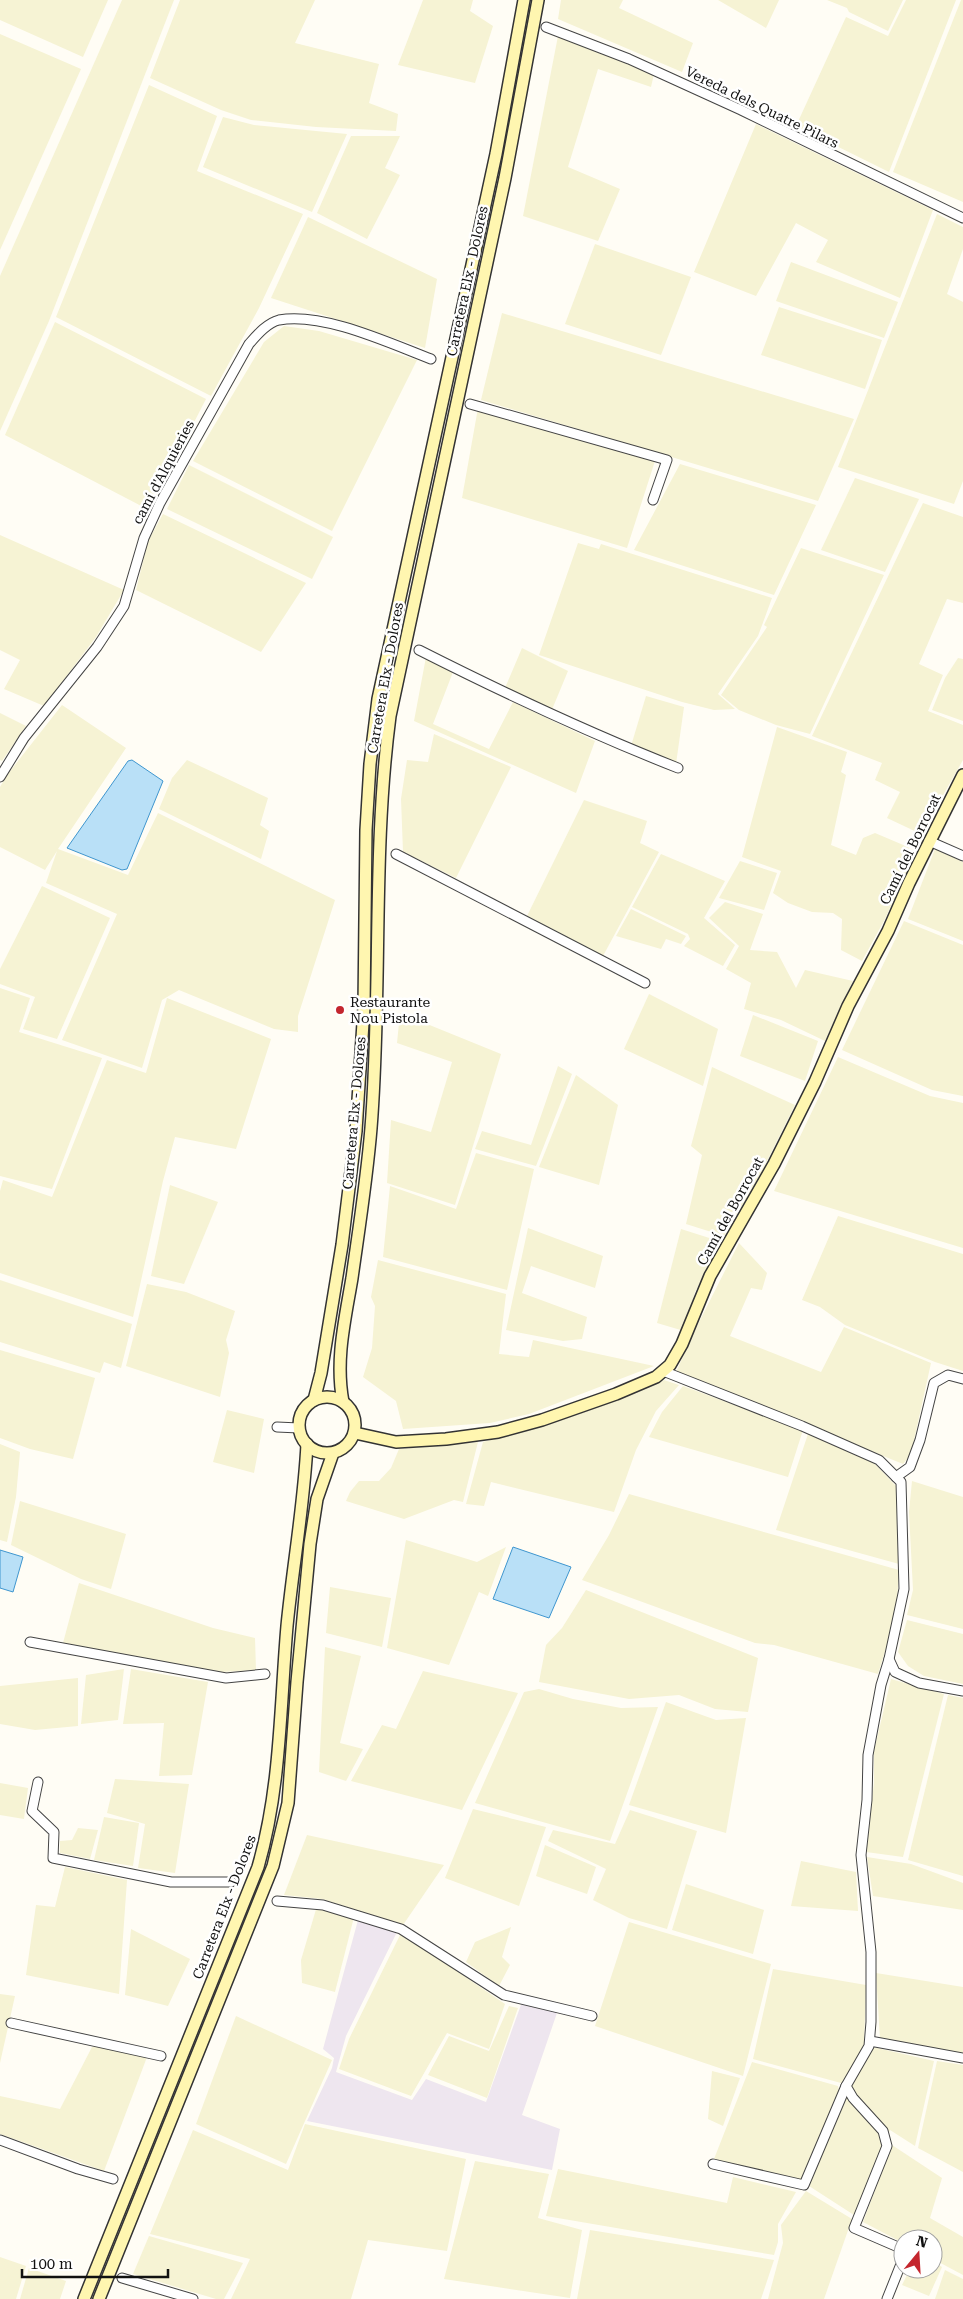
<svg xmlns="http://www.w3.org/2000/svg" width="963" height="2299" viewBox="0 0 963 2299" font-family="'Roboto Serif',serif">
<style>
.industrial{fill:#eee6ef}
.farmland{fill:#f6f3d4}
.water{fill:#b9e0f7;stroke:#3f96cf}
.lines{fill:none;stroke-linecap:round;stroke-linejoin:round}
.street-casing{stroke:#444;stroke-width:11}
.secondary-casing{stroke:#333;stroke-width:14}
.street{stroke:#fff;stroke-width:9}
.secondary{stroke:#fff6b0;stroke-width:11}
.poi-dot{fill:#c4262e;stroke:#fff;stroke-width:2}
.labels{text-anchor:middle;stroke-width:5;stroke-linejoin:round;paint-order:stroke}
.street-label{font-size:14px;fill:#111;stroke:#fff}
.poi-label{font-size:14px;fill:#111;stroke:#fff;text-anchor:start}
</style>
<rect width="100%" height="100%" fill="#fffdf5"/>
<path class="industrial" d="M358,1920L397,1932L346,2036L336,2072L412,2100L426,2079L486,2102L522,2002L558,2010L522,2115L560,2129L552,2170L307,2121L332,2068L334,2058L323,2049Z"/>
<g class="farmland">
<path d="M0,0H108L83,57L0,20Z"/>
<path d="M122,0H174L49,321L0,431V276Z"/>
<path d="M180,0H315L295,43L379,64L369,103L398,114L396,131L316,127L251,120L221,110L150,78Z"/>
<path d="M423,0H473L470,11L493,26L475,83L398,65Z"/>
<path d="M561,0H623L619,8L693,43L682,72L558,19Z"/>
<path d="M718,0H779L766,28Z"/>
<path d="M827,0H903L888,31L849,12L847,8Z"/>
<path d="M906,0H956L889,172L796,126L846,17L888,36Z"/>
<path d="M961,0H963V202L893,172Z"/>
<path d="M0,34L81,69L0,250Z"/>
<path d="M558,36L654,74L651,87L598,69L568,167L620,189L598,241L523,216Z"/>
<path d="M149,85L217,116L197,171L303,214L259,308L211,396L56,317Z"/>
<path d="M223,117L254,125L347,134L312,212L203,167Z"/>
<path d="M756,124L933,210L900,298L816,262L828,240L796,223L756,296L694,272Z"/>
<path d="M351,136H400L385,168L400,175L367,239L317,213Z"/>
<path d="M937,214L963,227V249L947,294L963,302V481L954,504L838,467Z"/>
<path d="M308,217L437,279L425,348L271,298Z"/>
<path d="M595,244L691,277L661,355L565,324Z"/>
<path d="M791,262L898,302L884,338L776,301Z"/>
<path d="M779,307L882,340L865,389L761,355Z"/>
<path d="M502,313L854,419L818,501L481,400Z"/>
<path d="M55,322L206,399L149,510L5,435Z"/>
<path d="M284,326L319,331L417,360L332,531L193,461L264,342Z"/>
<path d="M478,408L655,461L627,548L462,498Z"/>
<path d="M680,464L816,505L774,595L634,550Z"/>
<path d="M189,465L333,537L312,579L167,509Z"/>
<path d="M855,478L919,499L885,572L821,550Z"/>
<path d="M923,503L963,517V603L947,599L919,664L943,675L928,711L963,725V760L921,834L887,818L900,792L875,780L882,763L812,736Z"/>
<path d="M163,514L306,583L261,652L136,590L148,541Z"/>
<path d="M0,535L124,590L96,637L44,706L4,689L20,660L0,650Z"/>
<path d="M578,543L599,549L601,544L772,598L758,636L718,694L735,709L714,710L682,702L539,655Z"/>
<path d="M801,548L884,575L810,734L776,725L739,710L721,695L767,627L764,625Z"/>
<path d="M522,648L568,671L551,712L505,688Z"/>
<path d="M426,657L453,672L433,724L489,749L513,702L595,741L576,793L414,721Z"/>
<path d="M958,658L963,659V721L932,710L945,678Z"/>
<path d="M646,696L684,707L676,764L631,746Z"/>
<path d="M62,705L126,748L58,849L128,875L158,813L335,900L298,1016V1032L274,1029L179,990L162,1000L142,1068L62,1040L117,914L46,883L57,851L45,870L0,847V787L7,775Z"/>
<path d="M0,713L26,726L2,761L0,760Z"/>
<path d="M777,727L847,752L841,772L846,775L831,845L856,855L863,838L875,833L908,847L914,856L885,919L862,961L841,950L842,919L833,913L812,912L788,903L773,893L781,871L742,857Z"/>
<path d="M434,734L511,767L456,878L403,852L401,799L407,760L428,762Z"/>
<path d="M187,760L268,798L260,825L269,831L261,859L159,809L172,778Z"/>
<path d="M584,800L647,821L640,843L659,852L603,956L527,916Z"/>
<path d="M935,849L963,862V941L908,919Z"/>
<path d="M661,854L725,881L704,918L735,945L723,966L684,946L690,939L688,934L632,907Z"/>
<path d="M740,861L777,873L764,910L719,898Z"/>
<path d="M42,886L110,918L57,1039L23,1029L35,997L0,984V969Z"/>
<path d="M725,902L763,914L750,950L777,952L796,988L805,970L853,981L825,1041L781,1020L744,1009L751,983L726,969L739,946L709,918Z"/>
<path d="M631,909L686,936L681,944L666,939L661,949L616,936Z"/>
<path d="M904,921L963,945V1096L932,1090L842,1050Z"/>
<path d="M0,988L30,998L19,1032L102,1058L52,1189L0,1176Z"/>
<path d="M649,994L718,1029L703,1086L624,1049Z"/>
<path d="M167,998L271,1039L236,1149L175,1137L163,1181L133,1317L0,1273V1191L3,1180L52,1197L107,1060L146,1073Z"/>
<path d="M400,1013L501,1054L455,1205L387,1183L391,1120L431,1132L452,1062L397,1043Z"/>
<path d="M753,1015L818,1041L805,1081L740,1056Z"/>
<path d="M838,1057L930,1096L963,1103V1248L774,1191Z"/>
<path d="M558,1066L572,1074L536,1166L475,1149L482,1131L531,1145Z"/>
<path d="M712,1067L795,1105L758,1179L724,1236L686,1224L702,1155L691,1146Z"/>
<path d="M576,1075L618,1105L599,1185L539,1167Z"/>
<path d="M476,1153L534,1169L507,1290L383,1257L390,1186L456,1209Z"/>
<path d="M170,1185L218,1202L184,1284L151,1276Z"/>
<path d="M838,1216L963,1254V1371L935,1362L845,1325L820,1307L802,1300Z"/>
<path d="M528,1228L603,1256L595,1288L531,1266L522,1293L587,1317L582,1339L563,1341L506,1330Z"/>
<path d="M681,1229L722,1242L695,1292L684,1331L657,1323Z"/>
<path d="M739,1243L767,1273L762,1290L751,1288L730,1336L821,1372L844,1327L931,1363L911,1454L903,1464L676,1372L692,1336Z"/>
<path d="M378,1260L506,1294L499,1354L529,1357L533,1340L654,1366L529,1414L490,1423L403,1429L396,1401L363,1377L372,1348L375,1306L371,1297Z"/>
<path d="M0,1280L132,1324L121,1368L104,1362L100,1373L0,1342Z"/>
<path d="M147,1284L186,1292L235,1311L226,1340L229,1353L220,1397L126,1366Z"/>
<path d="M0,1350L95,1378L73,1459L30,1449L0,1438Z"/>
<path d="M664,1380L679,1385L656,1411L636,1450L614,1512L491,1482L484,1506L466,1504L483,1442L577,1415Z"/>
<path d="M683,1386L803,1430L788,1477L649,1437L662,1412Z"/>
<path d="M227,1410L264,1419L254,1473L213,1462Z"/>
<path d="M808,1434L874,1463L896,1486L899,1564L776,1530Z"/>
<path d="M478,1442L463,1502L454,1500L404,1519L346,1501L350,1492L359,1481H379L391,1468L399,1449Z"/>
<path d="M0,1444L20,1452L16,1497L7,1542L0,1540Z"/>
<path d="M912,1481L963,1497V1629L907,1615L913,1590L909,1512Z"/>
<path d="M629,1494L899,1570L896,1617L878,1674L774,1645L755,1643L582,1580L609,1535Z"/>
<path d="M20,1501L126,1534L111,1589L81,1579L11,1545Z"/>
<path d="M406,1540L477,1562L506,1547L488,1596L479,1592L449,1665L387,1648Z"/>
<path d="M79,1583L213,1628L255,1638L256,1670L221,1672L63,1643Z"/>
<path d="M330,1587L391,1598L382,1647L326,1633Z"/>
<path d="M586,1590L758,1658L748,1712L715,1709L679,1695L629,1699L539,1682L546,1645L562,1628Z"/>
<path d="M907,1620L963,1634V1684L924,1676L908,1666L898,1652Z"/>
<path d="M325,1647L361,1656L340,1743L363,1749L346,1781L319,1772Z"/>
<path d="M124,1669L118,1720L81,1724L86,1675Z"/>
<path d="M131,1669L208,1682L192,1775L159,1776L164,1723L123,1724Z"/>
<path d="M423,1671L518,1693L462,1810L351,1781L382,1725L396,1729Z"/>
<path d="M78,1678V1726L35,1730L0,1724V1686Z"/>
<path d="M891,1679L944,1694L903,1857L866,1852L874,1783V1751Z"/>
<path d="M539,1689L573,1699L621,1708L658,1707L610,1841L475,1803L524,1692Z"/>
<path d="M948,1695L963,1698V1876L908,1860Z"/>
<path d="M666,1702L716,1720L746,1718L726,1833L629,1805Z"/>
<path d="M115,1779L189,1784L175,1873L138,1868L145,1824L107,1813Z"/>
<path d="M0,1783L28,1788L24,1819L0,1815Z"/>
<path d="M473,1809L546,1827L519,1906L445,1878Z"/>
<path d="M630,1810L697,1831L667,1929L629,1918L593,1900L606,1869L548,1841L553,1830L615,1844Z"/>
<path d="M104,1817L139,1823L133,1866L94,1860Z"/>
<path d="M78,1828L98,1830L90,1859L60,1853V1841L72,1840Z"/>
<path d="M307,1835L444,1865L403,1925L322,1899L284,1895Z"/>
<path d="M545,1845L596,1867L587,1894L536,1876Z"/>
<path d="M867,1857L911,1864L963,1883V1910L873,1896Z"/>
<path d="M801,1861L856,1872L858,1911L791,1906Z"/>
<path d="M65,1867L127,1880L119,1994L26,1975L36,1905L55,1907Z"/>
<path d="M686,1884L764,1910L753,1954L672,1930Z"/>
<path d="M317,1906L354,1917L335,1992L302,1983L301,1960Z"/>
<path d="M629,1922L771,1964L743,2076L595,2026Z"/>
<path d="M511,1927L502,1957L510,1965L499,1986L466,1962L475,1942Z"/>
<path d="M131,1929L190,1959L168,2006L125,1995Z"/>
<path d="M401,1933L505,2004L489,2049L447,2033L411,2096L339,2069L349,2039Z"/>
<path d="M773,1969L866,1985L864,2045L934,2061L915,2146L890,2130L854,2215L809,2186L844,2093L841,2083L753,2059Z"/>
<path d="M876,1973L963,1987V2055L880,2039Z"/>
<path d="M0,1994L15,1996L0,2063Z"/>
<path d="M509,2006L518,2008L487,2098L428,2075L449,2036L489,2051Z"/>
<path d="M236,2016L332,2060L286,2164L196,2124Z"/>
<path d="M99,2046L147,2057L104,2171L0,2134V2096L60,2109L92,2047Z"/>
<path d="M937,2061L963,2065V2172L918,2148Z"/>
<path d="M752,2062L838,2086L839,2091L802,2181L714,2159Z"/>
<path d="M712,2071L740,2078L723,2126L708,2119Z"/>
<path d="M305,2124L466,2159L447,2251L368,2240L351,2299H231L250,2259L150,2234L193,2130L288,2170Z"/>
<path d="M892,2145L942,2178L930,2218L963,2237V2275L933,2259V2239H903V2243L863,2222Z"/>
<path d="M475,2161L549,2174L538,2218L582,2230L570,2298L444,2279Z"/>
<path d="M558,2169L727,2203L733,2177L796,2192L778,2224V2242L774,2255L546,2216Z"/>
<path d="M806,2191L852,2219L824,2299H768L783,2243L781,2225Z"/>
<path d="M590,2230L774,2260L761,2299H577Z"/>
<path d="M149,2236L243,2263L224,2299H216L133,2274Z"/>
<path d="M0,2257L26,2266L16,2299H0Z"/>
<path d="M933,2262L942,2267L929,2296L902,2285L910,2269H933Z"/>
<path d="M29,2268L66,2281L60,2299H20Z"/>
<path d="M945,2270L963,2279V2299H935Z"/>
</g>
<g class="water">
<path d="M132,760L163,781L127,869L122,870L67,848L128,761Z"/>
<path d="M513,1547L571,1567L549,1618L493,1599Z"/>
<path d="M0,1550L23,1557L13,1592L0,1588Z"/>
</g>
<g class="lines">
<g class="street-casing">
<g id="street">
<path d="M546,27L629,59L741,110L963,218"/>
<path d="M470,404L667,460L653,500"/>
<path d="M419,650C504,693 589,733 678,768"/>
<path d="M0,777L24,738L97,647L124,606L144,538L160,503L249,344C257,335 267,323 279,320C323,312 389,343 431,359"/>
<path d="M929,841L963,856"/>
<path d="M396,854L645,983"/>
<path d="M663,1371L802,1426L879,1460L901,1482L904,1589L889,1659L895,1672L919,1683L963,1691"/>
<path d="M277,1427L299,1428"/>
<path d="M896,1477L910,1467L920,1440L934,1383L948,1375L963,1379"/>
<path d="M30,1642L226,1678L265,1674"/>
<path d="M889,1659L881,1685L868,1755L867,1800L861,1855L871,1952V2022L869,2046L846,2086L853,2098L883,2131L887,2146L854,2228L898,2247L903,2253"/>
<path d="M38,1782L32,1811L54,1832L53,1858L171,1882H231"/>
<path d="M277,1901L323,1905L401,1929L504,1995L592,2016"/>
<path d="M11,2023L161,2056"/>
<path d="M870,2041L963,2058"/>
<path d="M0,2140L78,2169L113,2179"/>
<path d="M713,2164L804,2185L846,2086"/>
<path d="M122,2278L193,2299"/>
<path d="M887,2299L903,2259"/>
</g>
</g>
<g class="secondary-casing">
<g id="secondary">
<circle cx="327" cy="1425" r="28"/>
<path d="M314,1400L321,1373L342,1245L356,1131L364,1007L366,830L370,764L378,699L496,154L524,0"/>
<path d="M343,1402C335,1360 345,1320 352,1278C359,1228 367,1178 371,1128C382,991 372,852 390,716L505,178L538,0"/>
<path d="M355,1433L396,1442L446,1439L498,1432L542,1420L616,1394L656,1377L670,1365L682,1344L710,1276L774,1164L815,1082L848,1006L888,931L909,883L963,775"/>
<path d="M84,2299L258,1867C281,1787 280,1707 287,1626C293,1565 304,1505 307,1444"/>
<path d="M99,2299L273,1866L288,1803L297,1682L310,1544L317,1499L333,1453"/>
</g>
</g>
<use href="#street" class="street"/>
<use href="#secondary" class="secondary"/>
</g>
<circle class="poi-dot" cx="340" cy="1010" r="5"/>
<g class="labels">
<g class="street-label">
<text transform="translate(762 107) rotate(26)" y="5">Vereda dels Quatre Pilars</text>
<text transform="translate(467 281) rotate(-78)" y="5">Carretera Elx - Dolores</text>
<text transform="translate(163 472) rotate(-62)" y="5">camí d'Alquieries</text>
<text transform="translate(385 678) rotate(-80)" y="5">Carretera Elx - Dolores</text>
<text transform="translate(910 849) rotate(-64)" y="5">Camí del Borrocat</text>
<text transform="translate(354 1113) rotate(-85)" y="5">Carretera Elx - Dolores</text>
<text transform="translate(730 1211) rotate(-61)" y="5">Camí del Borrocat</text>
<text transform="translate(224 1907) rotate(-69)" y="5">Carretera Elx - Dolores</text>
</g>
<g class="poi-label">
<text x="350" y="1007">Restaurante<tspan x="350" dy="16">Nou Pistola</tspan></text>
</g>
</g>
<g transform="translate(918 2254) rotate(18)"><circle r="24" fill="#ffffff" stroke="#a0a0a0"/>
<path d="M0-4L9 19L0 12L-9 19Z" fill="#c4262e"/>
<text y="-8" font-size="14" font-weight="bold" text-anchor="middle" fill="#111111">N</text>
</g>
<path d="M22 2269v8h146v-8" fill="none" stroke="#111111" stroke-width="2.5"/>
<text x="30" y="2269" font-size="15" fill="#111111" stroke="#ffffff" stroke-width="4" paint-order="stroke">100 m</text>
</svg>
